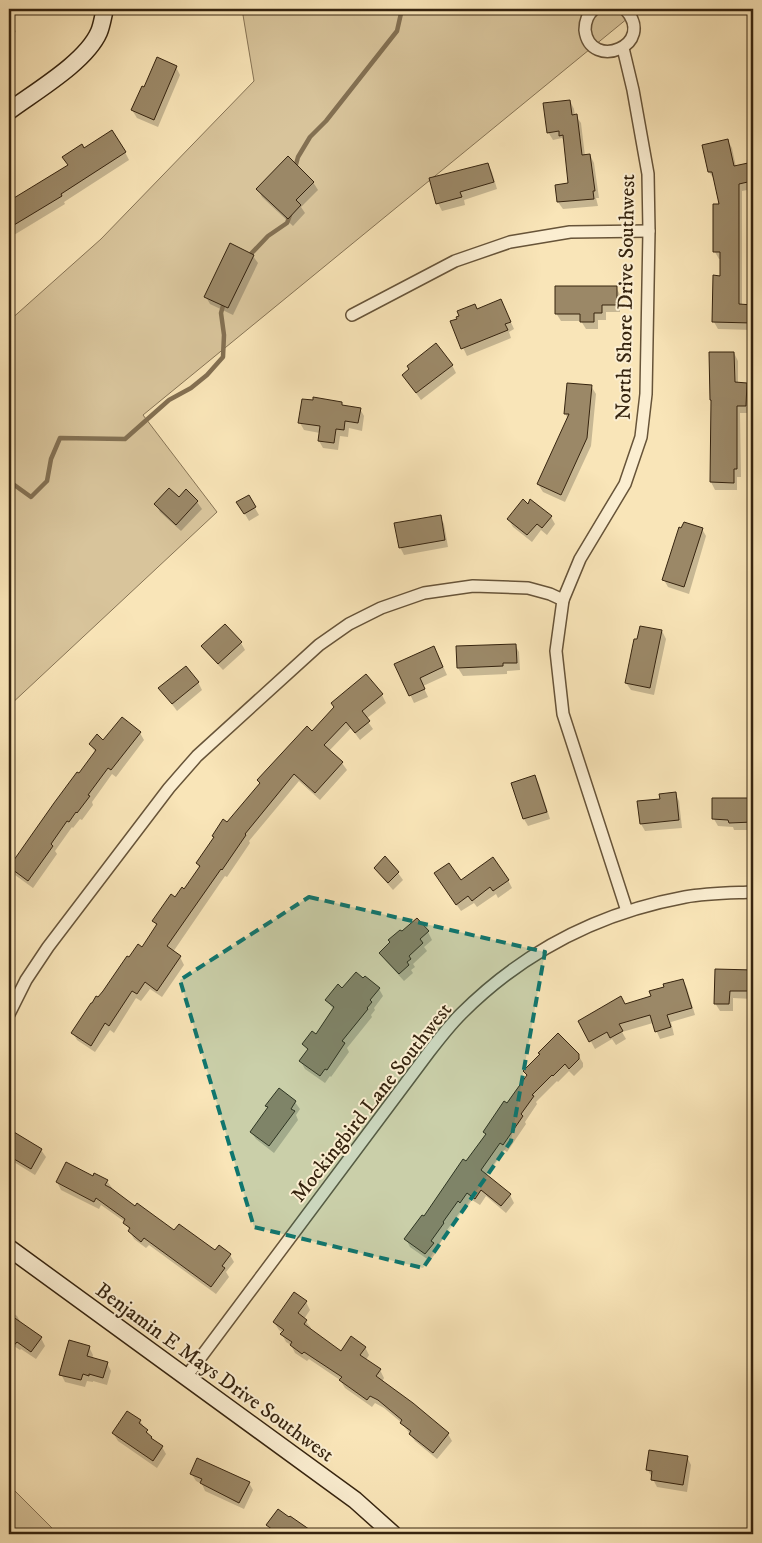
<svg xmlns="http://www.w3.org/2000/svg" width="762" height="1543" viewBox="0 0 762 1543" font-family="'IM FELL DW Pica',serif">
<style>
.green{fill:#d8c49b;stroke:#877455}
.shadow{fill:#0003}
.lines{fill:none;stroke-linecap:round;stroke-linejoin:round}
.stream{stroke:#837052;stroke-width:4.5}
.building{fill:#9b8867;stroke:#36240f}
.street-casing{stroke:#675439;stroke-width:14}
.secondary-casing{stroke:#36240f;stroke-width:19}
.street{stroke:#fbeed1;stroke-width:11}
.secondary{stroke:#fbeed1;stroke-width:16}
.marked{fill:#0f766e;fill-opacity:0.2;stroke:#0f766e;stroke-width:4;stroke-dasharray:10 6;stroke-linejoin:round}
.labels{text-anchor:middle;stroke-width:4;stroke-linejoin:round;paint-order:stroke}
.street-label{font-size:21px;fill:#36240f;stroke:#fbeed1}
</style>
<rect width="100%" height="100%" fill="#f9e5b8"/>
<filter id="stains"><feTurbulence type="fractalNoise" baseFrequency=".004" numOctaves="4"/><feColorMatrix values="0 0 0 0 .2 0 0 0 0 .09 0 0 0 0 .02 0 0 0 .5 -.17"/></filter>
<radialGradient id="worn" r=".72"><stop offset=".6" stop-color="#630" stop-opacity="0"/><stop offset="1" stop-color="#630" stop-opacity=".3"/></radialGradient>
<g class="green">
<path d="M242,9H639L143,415L217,512L9,706V321L101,239L254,81Z"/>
<path d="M9,1485L58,1534H9Z"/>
</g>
<g class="shadow">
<path d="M9,16L16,32L9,35Z"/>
<path d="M176,67L180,75L158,127L137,118L132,110L145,88Z"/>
<path d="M570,101L574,109L575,116H576L581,123L585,156L590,155L594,163L599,198H596L598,206L563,209L558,202L570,184L565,143L562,138L553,140L548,132Z"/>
<path d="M728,141L732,148L736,167L747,164L751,172L753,181V183L751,171H748L752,187H753V189L742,191V306H752L753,308V330L718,329L714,322L721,277V259H719L715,252L721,205L714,179L709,172Z"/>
<path d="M84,149L125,152L129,160L64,202L65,204L9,238V203L69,166Z"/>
<path d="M488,164L492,172L497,189L464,200L465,205L442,211L438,203Z"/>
<path d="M313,182L318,190L301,207L305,213L293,226L262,197L258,189Z"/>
<path d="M253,256L258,263L233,315L210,304L206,297Z"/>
<path d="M616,287L620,295V312H606V320H598V329H586L581,321H561L556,313Z"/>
<path d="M501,301L514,329L509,332L511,338L467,356L451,322Z"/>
<path d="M734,353L738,361V384H746L750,391V413H740L741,477H737V490H715L711,482L712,401Z"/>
<path d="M452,365L456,373L421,400L403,375Z"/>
<path d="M591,386L596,394L591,446L565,502L543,492L538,484L568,419L565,413Z"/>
<path d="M341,403L344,407L360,409L364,416L362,431L349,428L348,437L340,436L338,450L323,448L319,441L320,433L304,430L300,423Z"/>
<path d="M248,496L259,515L249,521L238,502Z"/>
<path d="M179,499L197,502L202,509L181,531L160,512L156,504Z"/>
<path d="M529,506L551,517L555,524L547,535L541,530L532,542L513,527L509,520Z"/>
<path d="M440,517L444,524L448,547L404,555L400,547Z"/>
<path d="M702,529L706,536L689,594L668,587L664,580Z"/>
<path d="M662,631L666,639L654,695L631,690L626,683Z"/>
<path d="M241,643L245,650L223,670L207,653L203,646Z"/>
<path d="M515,645L519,652L520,670L507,671V674L463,676L458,668L457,647Z"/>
<path d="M438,655L447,675L423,686L428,697L414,703L396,664Z"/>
<path d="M198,682L202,690L177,711L160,688Z"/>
<path d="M382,695L386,703L366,719L373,729L360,740L351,728L329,751L342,763L347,770L320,800L299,781L249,841L250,843L227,877L225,876L173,952L180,957L184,965L162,997L150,989L141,1001L136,998L114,1033L110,1030L95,1052L77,1040L73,1033L129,959L142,949L157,927L154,921L185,891L200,869L197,863L215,838L213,836L228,824L312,733Z"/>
<path d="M140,733L144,740L116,777L112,774L92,802L93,805L82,820L80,819L73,828L72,827L55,851L57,854L33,888L15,875L10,867L79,775L95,752L90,744Z"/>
<path d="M535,776L539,784L550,819L528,826L524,819L513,783Z"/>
<path d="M675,793L679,801L682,828L645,831L641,824L661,800Z"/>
<path d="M753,799V830H734L733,827L718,826L714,819L713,800Z"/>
<path d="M375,868L398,873L403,880L393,890L380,875Z"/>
<path d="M508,880L512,888L498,898L496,894L477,907L474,903L461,911L440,881Z"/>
<path d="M9,904L14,912L9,920Z"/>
<path d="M428,932L432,940L424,947L427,951L413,964L415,967L411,970L413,973L404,981L385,960L380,953Z"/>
<path d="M716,970L753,971V999L733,998V1011H720L715,1003Z"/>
<path d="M683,980L687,988L695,1015L671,1022L674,1035L660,1039L653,1023L622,1032L626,1039L616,1045L612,1039L595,1049L580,1021L652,997L665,988Z"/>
<path d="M379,989L383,996L374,1008L375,1010L371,1015L372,1017L347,1048L349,1052L331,1077L330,1076L325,1083L305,1069L301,1062L308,1051L304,1044L317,1036L334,1010L326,1000L343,990Z"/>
<path d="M578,1055L583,1063V1067L574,1076L569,1071L558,1082L557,1081L536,1102L537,1104L525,1122L526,1124L507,1152L504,1150L486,1175L510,1195L514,1203L506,1213L486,1196L480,1205L472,1200L465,1210L463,1208L447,1230L448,1231L436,1249L437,1251L430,1261L410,1247L406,1239L466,1163L486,1135L485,1132L508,1105L528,1077L524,1071Z"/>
<path d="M295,1102L300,1109L296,1115L298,1120L274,1153L256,1139L251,1132L269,1108L267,1106Z"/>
<path d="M9,1131L41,1150L46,1157L35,1175L9,1159Z"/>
<path d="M93,1177L107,1181L112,1188L111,1190L135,1208L175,1232L216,1251L230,1255L234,1262L226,1272L229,1277L216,1294L149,1245L146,1248L134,1239L125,1222L101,1205L99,1209L61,1190L57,1182Z"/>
<path d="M306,1302L310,1310L304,1319L311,1328L310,1330L341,1352L365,1347L369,1355L366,1360L380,1370L384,1378L382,1382L448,1434L452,1441L437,1459L415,1441L402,1423L384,1408L375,1403L372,1407L345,1388L340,1380L309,1359L307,1361L295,1353L291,1345L286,1342L282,1334L283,1333L279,1330L274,1322Z"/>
<path d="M9,1310L17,1316L22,1325L41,1338L45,1346L36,1359L21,1349L20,1350L11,1344L9,1348Z"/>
<path d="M89,1347L93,1355L92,1359L107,1363L111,1371L107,1385L93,1381V1382L87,1381L85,1387L65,1382L61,1374Z"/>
<path d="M140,1421L153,1441L162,1447L166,1454L157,1468L118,1441L113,1433Z"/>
<path d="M687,1457L691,1465L687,1492L657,1487L648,1470Z"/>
<path d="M191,1473L249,1483L253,1490L244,1509L205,1491L202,1484L196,1481Z"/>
<path d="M291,1517L314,1534H275L268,1525L290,1519Z"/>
</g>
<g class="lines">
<g class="stream">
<path d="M295,168L298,157L310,137L326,121L397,31L402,9"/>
<path d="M247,258L268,236L287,223L290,215"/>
<path d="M9,485L13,484L31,497L47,481L51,459L60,438L125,439L169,400L191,388L207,375L223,357L224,335L221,313L224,302"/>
</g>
</g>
<g class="building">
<path d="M157,57L177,66L154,120L131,110L142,86L144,87Z"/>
<path d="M570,100L572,115L577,114L582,155L590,154L595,191H593L594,199L557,202L555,185L568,183L563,135L559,136V131L547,133L543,103Z"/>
<path d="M112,130L126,152L61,194L62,196L9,228V201L68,165L62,157L82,144L84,148Z"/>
<path d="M728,139L734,166L748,163L752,181L739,184V304L753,305L752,323L712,322L713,275L720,276V252H713V204H719L712,172H708L702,145Z"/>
<path d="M288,156L314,182L296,200L301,205L288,219L256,189Z"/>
<path d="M488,163L494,182L460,192L462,197L436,204L429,178Z"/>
<path d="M230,243L254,255L228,308L204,297Z"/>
<path d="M555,286H617V305H602V313H594V322H580V314H555Z"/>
<path d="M501,299L511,322L505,324L508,330L461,349L450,321L457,319L456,317L459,316L457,311L475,304L477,309Z"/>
<path d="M436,343L453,365L416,393L402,375L409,369L407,366Z"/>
<path d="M709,352H734L735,382L747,383L746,406H737V469H734V483L710,482L711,400H710Z"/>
<path d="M567,383L592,385L587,438L561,495L537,484L569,414H564Z"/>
<path d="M313,397L342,402V405L361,408L358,423L345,421L344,430L336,429L334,443L318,441L320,426L298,423L302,399L313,400Z"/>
<path d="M169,488L179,497L186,489L198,501L176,525L154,504Z"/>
<path d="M249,495L256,507L244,514L236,502Z"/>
<path d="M523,499L528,504L530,499L552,516L542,528L537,524L527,535L507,519Z"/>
<path d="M441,515L445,540L399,548L394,523Z"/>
<path d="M684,522L703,528L684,587L662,580L679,527L681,528Z"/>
<path d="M225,624L242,642L218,664L201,646Z"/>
<path d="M640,626L662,630L650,688L625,683L634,639H637Z"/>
<path d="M516,644L517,663H503V666L457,668L456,646Z"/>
<path d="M434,646L443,667L420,678L425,689L409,696L394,664Z"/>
<path d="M186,666L199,682L172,704L158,688Z"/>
<path d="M366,674L383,694L362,711L370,721L355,733L346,722L324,745L343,762L315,793L294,774L245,834L246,835L222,870L221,869L167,946L181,956L157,991L145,982L137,994L132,991L109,1026L105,1023L91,1046L71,1033L91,1003H92L96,996L98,997L103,991L127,956L129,957L138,944L142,947L157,924L152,921L171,894L175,897L182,887L184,889L200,866L196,863L214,837L212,836L223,819L227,822L260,783L257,780L307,726L312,731L334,707L331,703Z"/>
<path d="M122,717L141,732L111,770L108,768L88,795L90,796L77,813L76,812L69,822L67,821L51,844L53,846L28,881L9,867L54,803L77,772L79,773L96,750L89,744L97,734L103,740Z"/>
<path d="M535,775L547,812L523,819L511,783Z"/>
<path d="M676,792L679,820L640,824L637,801L660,799L659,794Z"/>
<path d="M712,798H753V822L729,823L728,820L712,819Z"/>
<path d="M385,856L399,872L388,883L374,868Z"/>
<path d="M493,857L509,880L493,891L490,887L472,901L468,896L456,905L434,873L449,863L461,880Z"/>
<path d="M417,918L429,931L420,939L423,943L409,956L411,959L407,962L409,965L399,974L379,953L390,942L388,940L400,930L402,931Z"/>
<path d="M715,969L753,970V991H730L729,1004H714Z"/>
<path d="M356,972L363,978L365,976L380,988L370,1000L372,1002L367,1008L368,1009L342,1041L345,1043L327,1070L325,1069L320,1076L299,1061L308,1049L302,1044L312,1031L316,1034L334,1007L325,1000L338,984L342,988Z"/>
<path d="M683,979L692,1008L667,1015L671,1027L655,1032L650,1015L619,1024L623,1031L610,1038L607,1032L589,1042L578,1021L621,996L625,1004L651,996L649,991L664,987L663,984Z"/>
<path d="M558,1033L579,1054V1059L569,1069L565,1064L553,1076L552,1075L532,1095L534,1096L521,1114L523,1116L503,1145L500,1143L481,1170L511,1194L501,1206L481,1190L475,1199L467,1193L460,1203L458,1201L443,1222L444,1223L431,1241L434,1243L425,1254L404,1239L422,1215L424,1216L463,1159L466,1161L486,1134L483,1132L504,1101L507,1103L527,1075L523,1071L540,1054L538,1053Z"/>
<path d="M279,1088L296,1101L291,1109L295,1111L269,1146L250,1132L268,1107L265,1106Z"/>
<path d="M9,1129L42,1149L31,1169L9,1156Z"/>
<path d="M66,1162L93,1176L94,1173L108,1180L105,1185L111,1188L135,1206L137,1203L174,1230L179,1224L215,1250L219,1245L231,1254L222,1266L225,1268L211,1287L144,1238L141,1242L128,1231L130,1228L123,1223L125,1219L96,1198L94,1202L56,1182Z"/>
<path d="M294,1292L307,1301L298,1313L307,1320L304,1324L341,1351L351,1336L366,1347L360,1355L381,1369L376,1376L413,1403L449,1433L433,1453L409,1434L411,1431L400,1423L402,1420L378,1400L370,1396L367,1400L339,1380L342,1377L304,1352L302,1354L290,1345L292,1342L280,1334L284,1330L273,1322Z"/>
<path d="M9,1314L42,1337L31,1352L17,1342L9,1351Z"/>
<path d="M69,1340L90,1346L87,1356L108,1362L103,1378L89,1374V1376L83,1374L81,1380L59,1375Z"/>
<path d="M127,1411L141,1420L139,1423L148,1430L146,1432L152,1437L151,1438L163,1446L153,1461L112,1433Z"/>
<path d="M649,1450L688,1456L683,1485L651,1480L652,1471L646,1470Z"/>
<path d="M197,1458L250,1482L239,1503L200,1483L202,1479L190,1474Z"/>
<path d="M278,1509L289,1517L290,1516L316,1534H279L266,1525Z"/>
</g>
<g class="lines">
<g class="street-casing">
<g id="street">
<path d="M594,9C588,14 585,22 585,30C590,72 658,45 625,9"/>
<path d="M623,48L633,90L648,174L649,231L646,394L641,437L625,484L580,559L563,600L556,651L563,714L627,911"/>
<path d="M352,315L455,261L510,242L570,232L649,231"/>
<path d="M9,1014L26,980L48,947L169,788L197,756L319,645L349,624L381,608L424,593L473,586L528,588L550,594L563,600"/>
<path d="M186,1377L429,1052C439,1039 449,1026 461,1014C523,952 598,913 685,897C707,893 731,893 753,892"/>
</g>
</g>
<g class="secondary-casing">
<g id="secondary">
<path d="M9,111C36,91 86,62 99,32C102,25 103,16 105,9"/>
<path d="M9,1248L355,1500L393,1534"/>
</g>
</g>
<use href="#street" class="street"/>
<use href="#secondary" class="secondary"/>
</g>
<path class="marked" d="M309,897L545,952L511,1141L423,1268L254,1227L180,980Z"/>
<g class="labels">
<g class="street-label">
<text transform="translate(625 297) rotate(-89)" y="7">North Shore Drive Southwest</text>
<text transform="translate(371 1102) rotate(-52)" y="7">Mockingbird Lane Southwest</text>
<text transform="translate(215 1372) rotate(36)" y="7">Benjamin E Mays Drive Southwest</text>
</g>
</g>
<rect width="762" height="1543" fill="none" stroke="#f9e5b8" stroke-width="30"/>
<rect x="10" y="10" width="742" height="1523" fill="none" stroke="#36240f" stroke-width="2.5"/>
<rect x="15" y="15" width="732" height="1513" fill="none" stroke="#36240f"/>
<rect width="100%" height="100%" filter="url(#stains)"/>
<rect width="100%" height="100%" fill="url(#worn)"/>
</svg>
